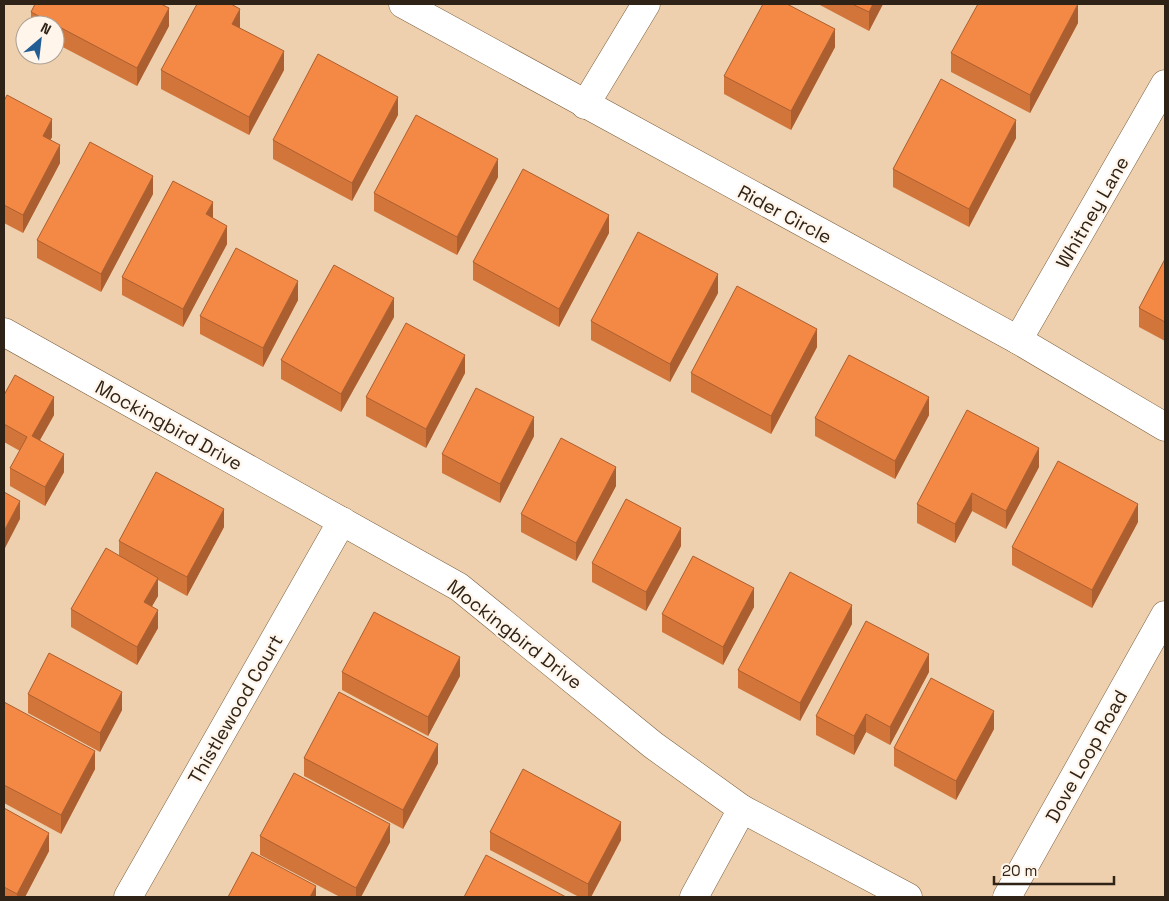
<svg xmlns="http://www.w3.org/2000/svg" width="1169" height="901" viewBox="0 0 1169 901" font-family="'Space Grotesk',sans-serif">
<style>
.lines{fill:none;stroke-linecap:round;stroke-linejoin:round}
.minor-casing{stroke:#7c6141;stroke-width:29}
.tertiary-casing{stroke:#7c6141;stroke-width:29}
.minor{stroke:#fff;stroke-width:28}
.tertiary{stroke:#fff;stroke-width:28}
.wall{fill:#d2753b}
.shaded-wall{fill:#ab5f30}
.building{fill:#f48845;stroke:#ab5f30}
.labels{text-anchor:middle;stroke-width:4.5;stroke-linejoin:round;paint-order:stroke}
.street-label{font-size:19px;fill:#2e2316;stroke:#fff5eb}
</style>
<rect width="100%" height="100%" fill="#efd0ae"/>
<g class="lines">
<g class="minor-casing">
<g id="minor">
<path d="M403,4L1018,340L1165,427"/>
<path d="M585,105L646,4"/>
<path d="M4,332L459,587L653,745L742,809L908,897"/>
<path d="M1018,340L1165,84"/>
<path d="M128,897L342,521"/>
<path d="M694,897L742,809"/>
</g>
</g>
<g class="tertiary-casing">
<path id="tertiary" d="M1007,897L1165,615"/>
</g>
<use href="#minor" class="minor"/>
<use href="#tertiary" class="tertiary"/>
</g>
<g class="wall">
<path d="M818,4H883L869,31Z"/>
<path d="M31,12L169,26L137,86L55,43V25H31Z"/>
<path d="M1078,23L1030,113L951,72V53Z"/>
<path d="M240,27V28L284,70L249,135L161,89V70Z"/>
<path d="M835,47L791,130L724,94V76Z"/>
<path d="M4,101L52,137L50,140L60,163L23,233L4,223Z"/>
<path d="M398,115L352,201L273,159V140Z"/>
<path d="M1016,138L969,227L893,187V169Z"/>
<path d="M498,177L457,255L374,211V193Z"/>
<path d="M153,194L101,292L37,258V240Z"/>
<path d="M213,218L227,244L183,327L122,295V277Z"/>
<path d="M609,233L559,327L473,280V262Z"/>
<path d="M1165,259V341L1139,327V308Z"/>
<path d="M718,293L670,382L591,340V321Z"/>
<path d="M298,300L263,367L200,334V316Z"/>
<path d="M394,317L341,412L281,379V360Z"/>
<path d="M817,347L771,434L691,392V373Z"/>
<path d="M465,373L426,448L366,416V397Z"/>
<path d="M4,395L54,415L40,440L64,472L45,506L10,486V468L20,451L4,442Z"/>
<path d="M929,415L895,479L815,436V418Z"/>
<path d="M534,436L500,503L442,473V454Z"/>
<path d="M1039,467L1006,529L972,511L955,543L917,523V504Z"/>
<path d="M616,486L576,561L521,532V514Z"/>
<path d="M1138,522L1092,608L1012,565V547Z"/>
<path d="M224,527L187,596L158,580V596L152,606L158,628L137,665L71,627V609L119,555V541Z"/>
<path d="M681,546L646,611L592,582V563Z"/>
<path d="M754,607L723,665L662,632V614Z"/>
<path d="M852,624L800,721L738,688V670Z"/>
<path d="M342,672L460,676L428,736L342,690Z"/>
<path d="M929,672L890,745L866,732L854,755L816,735V716Z"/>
<path d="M28,694L122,710L100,752L28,713Z"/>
<path d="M4,702L95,769L61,834L4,803Z"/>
<path d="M994,729L956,800L894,766V748Z"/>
<path d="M304,758L438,763L403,829L304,776Z"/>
<path d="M4,808L49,851L25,897H4Z"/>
<path d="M490,832L621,840L591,897H579L490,850Z"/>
<path d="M260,836L390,842L361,897H340L260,855Z"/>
</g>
<g class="shaded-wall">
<path d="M873,4H883L869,31V12Z"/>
<path d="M1078,4V23L1030,113V95Z"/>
<path d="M169,8V26L137,86V68Z"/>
<path d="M240,9V27L232,42V24Z"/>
<path d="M835,29V47L791,130V111Z"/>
<path d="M284,51V70L249,135V117Z"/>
<path d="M398,97V115L352,201V183Z"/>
<path d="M52,119V137L43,154V136Z"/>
<path d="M1016,120V138L969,227V209Z"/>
<path d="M60,145V163L23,233V215Z"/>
<path d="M498,159V177L457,255V237Z"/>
<path d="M153,176V194L101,292V274Z"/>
<path d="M213,202V220L206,214Z"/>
<path d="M609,215V233L559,327V309Z"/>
<path d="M227,226V244L183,327V309Z"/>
<path d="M718,274V293L670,382V364Z"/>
<path d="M298,281V300L263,367V348Z"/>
<path d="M394,298V317L341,412V394Z"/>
<path d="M817,329V347L771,434V416Z"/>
<path d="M465,355V373L426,448V429Z"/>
<path d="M54,397V415L32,454V436Z"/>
<path d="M929,397V415L895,479V461Z"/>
<path d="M534,417V436L500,503V484Z"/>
<path d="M1039,448V467L1006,529V511Z"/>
<path d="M64,454V472L45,506V487Z"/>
<path d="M616,467V486L576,561V543Z"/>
<path d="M972,493V511L955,543V524Z"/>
<path d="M20,501V519L4,550V531Z"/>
<path d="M1138,504V522L1092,608V590Z"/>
<path d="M224,509V527L187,596V577Z"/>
<path d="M681,528V546L646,611V592Z"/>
<path d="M158,578V596L144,620V602Z"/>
<path d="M754,588V607L723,665V647Z"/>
<path d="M852,605V624L800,721V703Z"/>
<path d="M158,610V628L137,665V647Z"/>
<path d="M929,654V672L890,745V727Z"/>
<path d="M460,657V676L428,736V717Z"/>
<path d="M122,692V710L100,752V733Z"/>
<path d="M994,711V729L956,800V781Z"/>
<path d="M866,714V732L854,755V736Z"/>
<path d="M438,744V763L403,829V810Z"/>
<path d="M95,751V769L61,834V815Z"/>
<path d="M621,822V840L591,897H588V884Z"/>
<path d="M390,824V842L361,897H356V888Z"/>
<path d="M49,833V851L25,897H17V894Z"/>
<path d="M316,886V897H310Z"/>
</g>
<g class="building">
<path d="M35,4H161L169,8L137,68L31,12Z"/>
<path d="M197,4H231L240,9L232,24L284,51L249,117L161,70Z"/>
<path d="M763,4H787L835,29L791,111L724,76Z"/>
<path d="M852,4H873L869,12Z"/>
<path d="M978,4H1078L1030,95L951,53Z"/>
<path d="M318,54L398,97L352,183L273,140Z"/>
<path d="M941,79L1016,120L969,209L893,169Z"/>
<path d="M7,95L52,119L43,136L60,145L23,215L4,205V101Z"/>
<path d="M416,115L498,159L457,237L374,193Z"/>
<path d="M90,142L153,176L101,274L37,240Z"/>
<path d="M523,169L609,215L559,309L473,262Z"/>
<path d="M173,181L213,202L206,214L227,226L183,309L122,277Z"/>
<path d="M638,232L718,274L670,364L591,321Z"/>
<path d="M236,248L298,281L263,348L200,316Z"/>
<path d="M1165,259V322L1139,308Z"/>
<path d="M334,265L394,298L341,394L281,360Z"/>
<path d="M737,286L817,329L771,416L691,373Z"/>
<path d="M406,323L465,355L426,429L366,397Z"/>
<path d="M849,355L929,397L895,461L815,418Z"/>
<path d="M15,375L54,397L32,436L64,454L45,487L10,468L27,437L4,424V395Z"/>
<path d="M476,388L534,417L500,484L442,454Z"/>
<path d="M967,410L1039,448L1006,511L972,493L955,524L917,504Z"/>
<path d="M561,438L616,467L576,543L521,514Z"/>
<path d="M1058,461L1138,504L1092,590L1012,547Z"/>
<path d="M156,472L224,509L187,577L119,541Z"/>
<path d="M4,492L20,501L4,531Z"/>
<path d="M626,499L681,528L646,592L592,563Z"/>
<path d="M106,548L158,578L144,602L158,610L137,647L71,609Z"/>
<path d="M693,556L754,588L723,647L662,614Z"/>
<path d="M790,572L852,605L800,703L738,670Z"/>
<path d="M374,612L460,657L428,717L342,672Z"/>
<path d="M866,621L929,654L890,727L866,714L854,736L816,716Z"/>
<path d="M49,653L122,692L100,733L28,694Z"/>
<path d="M931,678L994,711L956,781L894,748Z"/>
<path d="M339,692L438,744L403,810L304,758Z"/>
<path d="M4,702L95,751L61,815L4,785Z"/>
<path d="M523,769L621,822L588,884L490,832Z"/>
<path d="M294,773L390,824L356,888L260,836Z"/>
<path d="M4,808L49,833L17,894L4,887Z"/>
<path d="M252,852L316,886L310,897H228Z"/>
<path d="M486,855L566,897H464Z"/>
</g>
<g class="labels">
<g class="street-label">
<text transform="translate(1092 212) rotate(-60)" y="7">Whitney Lane</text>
<text transform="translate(785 214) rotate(28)" y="7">Rider Circle</text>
<text transform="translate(169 425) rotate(29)" y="7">Mockingbird Drive</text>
<text transform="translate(515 634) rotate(38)" y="7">Mockingbird Drive</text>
<text transform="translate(235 709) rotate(-60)" y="7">Thistlewood Court</text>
<text transform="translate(1086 756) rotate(-61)" y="7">Dove Loop Road</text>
</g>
</g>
<rect width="1169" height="901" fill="none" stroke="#2e2316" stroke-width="10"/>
<g transform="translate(40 40) rotate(28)"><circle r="24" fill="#fff5eb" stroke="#aba196"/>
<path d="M0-4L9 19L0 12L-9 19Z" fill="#225d94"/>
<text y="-8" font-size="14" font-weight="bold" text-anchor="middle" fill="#2e2316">N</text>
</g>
<path d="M994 876v8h120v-8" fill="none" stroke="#2e2316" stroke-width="2.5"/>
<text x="1002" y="876" font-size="15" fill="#2e2316" stroke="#fff5eb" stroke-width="4" paint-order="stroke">20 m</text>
</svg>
